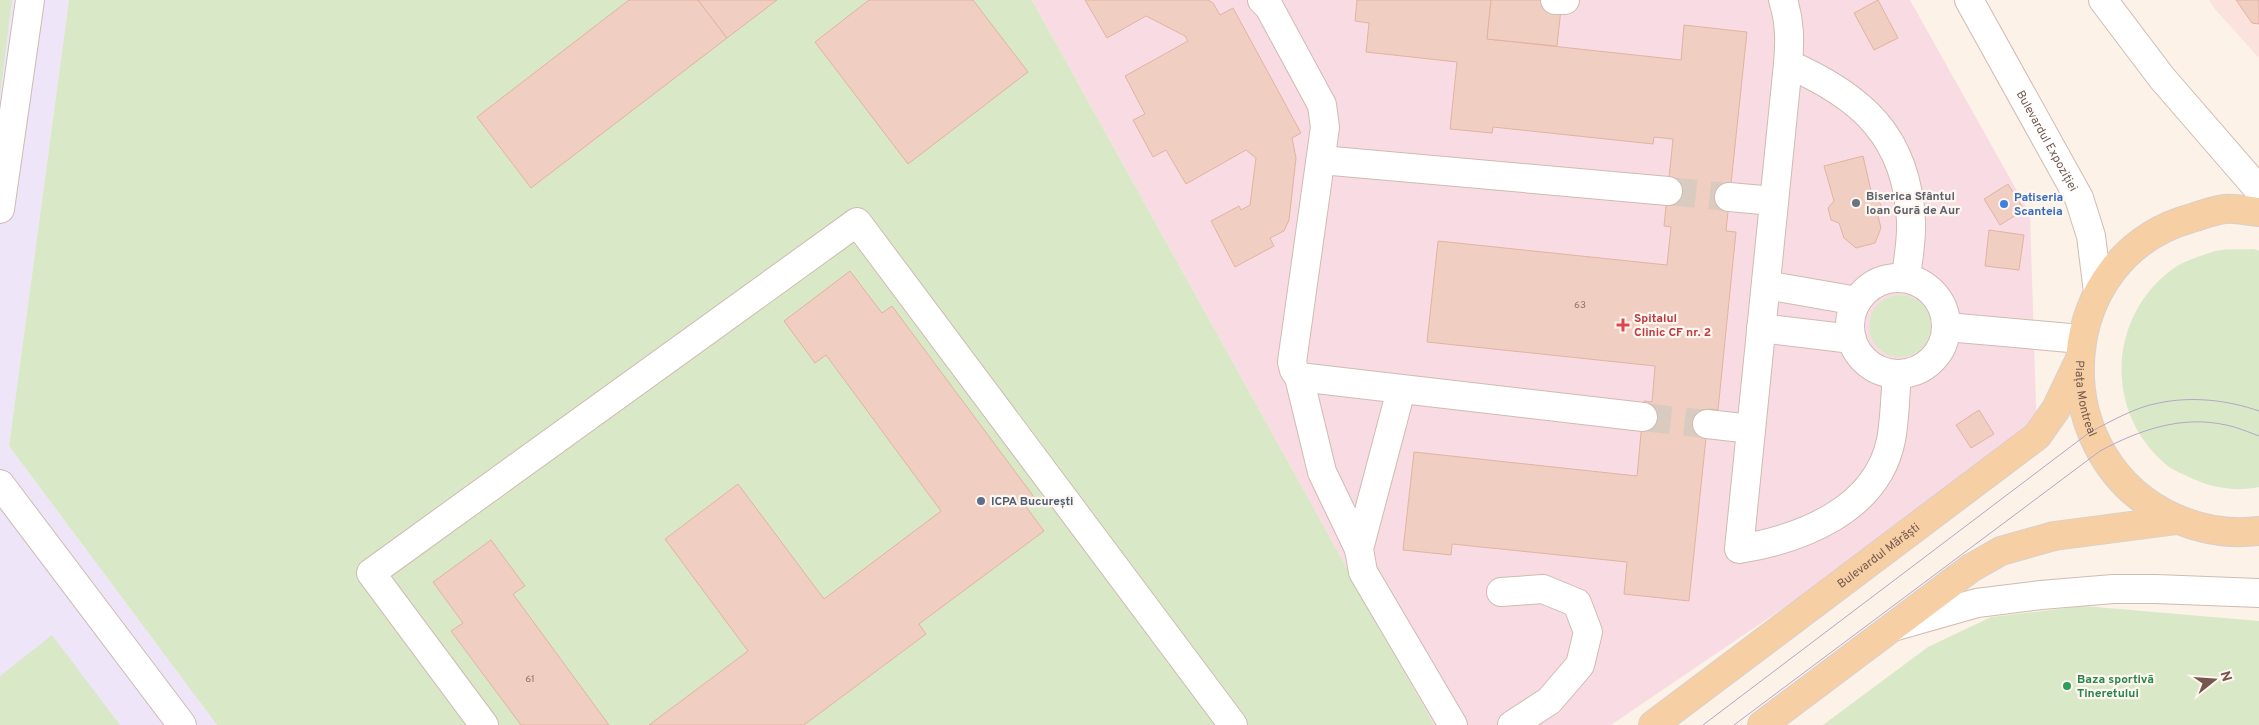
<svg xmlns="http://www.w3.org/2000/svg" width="2259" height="725" viewBox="0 0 2259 725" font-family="Overpass,sans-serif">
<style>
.commercial{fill:#fbe2dd}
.education{fill:#efe5f8}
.medical{fill:#f9dce3}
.green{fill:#d9e9c7}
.building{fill:#f0cec1;stroke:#e2b3a2}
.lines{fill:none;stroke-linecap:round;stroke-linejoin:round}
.minor-tunnel{stroke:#dacbc1;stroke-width:28;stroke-dasharray:28 14;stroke-linecap:butt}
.minor-casing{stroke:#cfbbb1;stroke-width:30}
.major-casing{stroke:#d8d0cd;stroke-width:30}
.minor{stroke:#fff;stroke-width:28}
.major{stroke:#f7cfa4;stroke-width:28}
.tram{stroke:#b4a6c6;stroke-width:1}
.worship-dot{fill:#6b7280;stroke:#fef6ef;stroke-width:2}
.shop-dot{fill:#3f7fe0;stroke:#fef6ef;stroke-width:2}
.health-dot{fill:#e0444e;stroke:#fef6ef;stroke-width:2}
.service-dot{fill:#5c6f8a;stroke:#fef6ef;stroke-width:2}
.leisure-dot{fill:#2e9e5b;stroke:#fef6ef;stroke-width:2}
.labels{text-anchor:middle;stroke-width:4.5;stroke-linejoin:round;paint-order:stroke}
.number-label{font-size:10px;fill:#94756a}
.street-label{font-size:12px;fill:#75574d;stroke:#fef6ef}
.worship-label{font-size:12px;font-weight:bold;fill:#5b616d;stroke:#fef6ef;text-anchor:start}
.shop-label{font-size:12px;font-weight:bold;fill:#366cbe;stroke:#fef6ef;text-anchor:start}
.health-label{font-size:12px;font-weight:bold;fill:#be3a42;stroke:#fef6ef;text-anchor:start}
.service-label{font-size:12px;font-weight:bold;fill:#4e5e75;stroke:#fef6ef;text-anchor:start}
.leisure-label{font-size:12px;font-weight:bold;fill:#27864d;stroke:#fef6ef;text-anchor:start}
</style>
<rect width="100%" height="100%" fill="#fcf2e8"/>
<path class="commercial" d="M2209,0H2259V58L2214,8Z"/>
<path class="education" d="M0,0H69L9,446L217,725H0Z"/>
<path class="medical" d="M1032,0H1910L2030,214L2037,436L1611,725H1434Z"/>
<g class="green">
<path d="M0,0H12L0,96Z"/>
<path d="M69,0H1032L1434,725H217L9,446Z"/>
<path d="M2254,249L2259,251V487C2236,492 2211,488 2189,477C2183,474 2175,471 2169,467C2102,414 2107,313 2177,266C2187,260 2201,256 2212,252C2224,248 2241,250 2254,249Z"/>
<circle cx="1900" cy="326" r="31"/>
<path d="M2084,606L2259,621V725H1823L1928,647L1991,617Z"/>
<path d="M52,635L120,725H0V676Z"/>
</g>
<g class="building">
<path d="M629,0H698L727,38L531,188L477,117Z"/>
<path d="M698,0H777L727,38Z"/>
<path d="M869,0H973L1028,72L908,164L815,42Z"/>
<path d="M1085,0H1208L1213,3L1220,15L1233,8L1301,133L1292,138L1296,158L1289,220L1284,231L1270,238L1274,246L1235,267L1211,221L1239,206L1241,210L1250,205L1256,158L1246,150L1186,184L1166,150L1153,157L1133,120L1145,114L1125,76L1188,41L1185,36L1146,16L1107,38Z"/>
<path d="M1357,0H1491L1487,39L1681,60L1684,25L1747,32L1726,231L1736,232L1718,410L1709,409L1689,601L1624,594L1627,562L1452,544L1451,555L1403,550L1414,452L1637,476L1644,401L1652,402L1655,366L1427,342L1438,241L1667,265L1671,227L1664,226L1673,139L1654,137L1653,144L1493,127L1492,133L1450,129L1457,62L1366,52L1369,23L1355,21Z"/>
<path d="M1491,0H1562L1557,46L1487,39Z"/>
<path d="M1878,0L1898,38L1874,50L1854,13Z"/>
<path d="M2236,0H2259V24L2252,23Z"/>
<path d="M1863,156L1871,191L1877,195L1881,206L1877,212L1881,228L1875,243L1856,248L1844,238L1839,223L1831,220L1828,208L1834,201L1824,166Z"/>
<path d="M2008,184L2024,210L2000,225L1984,199Z"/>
<path d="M1989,230L2024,235L2019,270L1985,266Z"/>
<path d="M850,271L882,313L892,306L1034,497L1024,504L1044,531L919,624L926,634L804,725H649L748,651L665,539L738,484L824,599L941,511L826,355L815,363L784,321Z"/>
<path d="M1979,410L1994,434L1971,448L1956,425Z"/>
<path d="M491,540L525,586L513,594L609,725H521L451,631L463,623L433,582Z"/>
</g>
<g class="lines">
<g class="minor-tunnel">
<path d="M1668,191L1729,197"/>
<path d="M1643,417L1707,424"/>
</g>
<g class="minor-casing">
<g id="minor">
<path d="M1262,0L1269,7L1322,105L1325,127L1292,362L1294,370L1299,377L1643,417"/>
<path d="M1555,0H1565"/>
<path d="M1783,0C1790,22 1790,41 1788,64"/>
<path id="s1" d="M1969,0L2079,198L2091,236L2098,292"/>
<path d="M2103,0L2162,78L2259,190"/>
<path d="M1321,160L1668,191"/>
<path d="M1729,197L1774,201"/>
<path d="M0,209L30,0"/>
<circle cx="1898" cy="326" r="48"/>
<path d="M1766,285L1857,301"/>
<path d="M1947,327L2081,339"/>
<path d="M1761,328L1852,339"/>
<path d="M1897,374C1895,396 1895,419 1891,440C1877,510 1801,539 1739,549L1788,64C1861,96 1907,136 1911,221C1912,239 1908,259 1906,278"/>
<path d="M1299,377L1322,472L1359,549"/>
<path d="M1401,390L1359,549L1363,572L1453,725"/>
<path d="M1707,424L1751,429"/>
<path d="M0,484L182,725"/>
<path d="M1501,592L1543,589L1577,603L1588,632L1580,665L1549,701L1512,725"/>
<path d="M1896,626L1977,603L2041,595L2113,589H2156L2259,593"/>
<path d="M484,725L371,573L857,222L1233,725"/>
</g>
</g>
<g class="major-casing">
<g id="major">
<path id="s2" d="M2259,212C2248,211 2236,208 2225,209C2214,210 2202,215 2192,218C2055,255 2041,447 2164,513C2193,528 2226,535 2259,531"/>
<path id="s3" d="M1653,725L2037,436L2056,409L2078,363"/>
<path d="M1762,725L1971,568L2001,551L2054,536L2177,520"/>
</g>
</g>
<use href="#minor" class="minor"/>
<use href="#major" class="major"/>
<g class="tram">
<path d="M1703,725L2090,432C2112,421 2135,407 2159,403C2191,396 2228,400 2259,411"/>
<path d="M1734,725L2100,451C2139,430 2182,415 2226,425C2237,427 2248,432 2259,436"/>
</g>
</g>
<circle class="worship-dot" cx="1856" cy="203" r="5"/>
<circle class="shop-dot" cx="2004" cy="204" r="5"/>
<path class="health-dot" d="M1620.5 317.5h5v5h5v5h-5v5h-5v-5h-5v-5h5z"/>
<circle class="service-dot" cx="981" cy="501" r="5"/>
<circle class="leisure-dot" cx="2067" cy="686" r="5"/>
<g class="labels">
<g class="number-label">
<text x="1580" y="308">63</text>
<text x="530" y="682">61</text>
</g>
<g class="street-label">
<text dy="4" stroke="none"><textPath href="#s1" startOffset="161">Bulevardul Expoziției</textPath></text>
<text dy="4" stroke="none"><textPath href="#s2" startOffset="301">Piața Montreal</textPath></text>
<text dy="4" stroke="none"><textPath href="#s3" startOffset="282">Bulevardul Mărăști</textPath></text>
</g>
<g class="worship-label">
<text x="1866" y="200">Biserica Sfântul<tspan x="1866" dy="14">Ioan Gură de Aur</tspan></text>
</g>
<g class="shop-label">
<text x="2014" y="201">Patiseria<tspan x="2014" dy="14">Scanteia</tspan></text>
</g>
<g class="health-label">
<text x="1634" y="322">Spitalul<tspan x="1634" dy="14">Clinic CF nr. 2</tspan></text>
</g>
<g class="service-label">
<text x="991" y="505">ICPA București</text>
</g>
<g class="leisure-label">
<text x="2077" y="683">Baza sportivă<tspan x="2077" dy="14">Tineretului</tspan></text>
</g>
</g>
<g transform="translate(2214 680) rotate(73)" stroke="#fef6ef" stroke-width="4" paint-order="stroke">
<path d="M0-4L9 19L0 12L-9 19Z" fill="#75574d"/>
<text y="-8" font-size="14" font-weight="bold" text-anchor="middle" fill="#75574d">N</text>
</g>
</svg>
